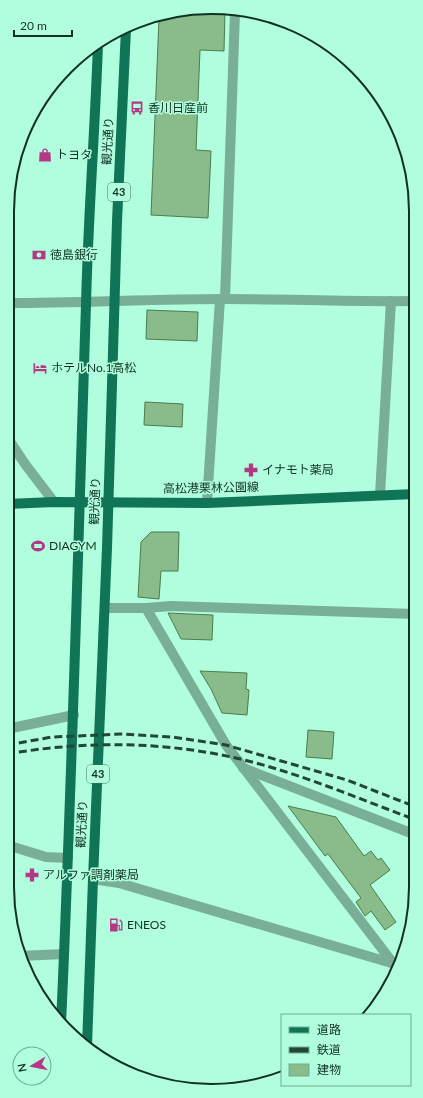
<svg xmlns="http://www.w3.org/2000/svg" width="423" height="1098" viewBox="0 0 423 1098" font-family="Lato,'Noto Sans JP',sans-serif">
<style>
.building{fill:#89bb8b;stroke:#4a7c4e}
.lines{fill:none;stroke-linecap:round;stroke-linejoin:round}
.minor{stroke:#79ae97;stroke-width:10}
.major{stroke:#107556;stroke-width:10}
.rail{stroke:#224739;stroke-width:3;stroke-dasharray:8 4;stroke-linecap:butt}
.labels{text-anchor:middle;stroke-width:3;stroke-linejoin:round;paint-order:stroke}
.shield{fill:#b0fedd;stroke:#416e5c;stroke-width:1}
.shield-label{font-size:11px;font-weight:bold;fill:#113125}
.poi-label{font-size:12px;fill:#113125;stroke:#b0fedd;text-anchor:start}
.street-label{font-size:12px;fill:#113125;stroke:#b0fedd}
.rim{fill:none;stroke:#113125;stroke-width:2}
</style>
<rect width="100%" height="100%" fill="#b0fedd"/>
<g class="building">
<path d="M185,9L225,11L224,51L200,50L196,150L211,151L208,218L151,215L159,18Z"/>
<path d="M147,310L198,312L197,341L146,339Z"/>
<path d="M145,402L183,404L182,427L144,425Z"/>
<path d="M151,532H179L178,571H161L159,599L138,597L141,542Z"/>
<path d="M168,613L213,615L212,640L181,639Z"/>
<path d="M200,671L247,673L246,689L249,690L247,715L222,713L211,689Z"/>
<path d="M308,730L334,732L332,759L306,757Z"/>
<path d="M288,806L336,817L364,856L371,851L378,860L381,858L390,870L370,885L396,922L385,930L371,911L365,916L356,902L361,898L328,854L325,856Z"/>
</g>
<g class="lines">
<g class="minor">
<path d="M225,299L235,12"/>
<path d="M7,303C80,303 153,299 226,299C289,299 352,302 415,301"/>
<path d="M7,437L25,464L54,502"/>
<path d="M380,495L391,301"/>
<path d="M207,503L220,299"/>
<path d="M105,608H146L226,745L396,967"/>
<path d="M146,608L171,606L415,614"/>
<path d="M7,729L74,715"/>
<path d="M243,768L416,835"/>
<path d="M7,845L46,857L68,858"/>
<path d="M93,879L119,883L395,964"/>
<path d="M20,956L64,954"/>
</g>
<g class="major">
<path d="M7,504L54,502L207,503L415,494"/>
<path d="M61,1024C72,784 78,545 86,305C88,218 95,131 98,44"/>
<path d="M87,1046L93,879L107,548L117,221L126,29"/>
</g>
<g class="rail">
<path d="M7,745L52,737L123,734L172,737L226,745L347,780L416,807"/>
<path d="M7,754C83,741 160,741 236,758C297,772 357,798 416,820"/>
</g>
</g>
<defs>
<g id="bus-bare" transform="scale(1.08)"><path d="M-5-6H5V4H4V6H2V4H-2V6H-4V4H-5ZM-3.5-4V0h7V-4ZM-3.5 1.2v1.5H-2V1.2ZM2 1.2v1.5H3.5V1.2Z" fill="#b53887" stroke="#b0fedd" stroke-width="2.5" paint-order="stroke"/></g>
<g id="shop-bare" transform="scale(1.08)"><path d="M-5-2.5h2.3a2.7 3.5 0 0 1 5.4 0H5L5.5 6h-11ZM-1.5-2.5h3a1.5 2.3 0 0 0-3 0Z" fill="#b53887" stroke="#b0fedd" stroke-width="2.5" paint-order="stroke"/></g>
<g id="bank-bare" transform="scale(1.08)"><path d="M-6-4H6V4H-6ZM0-2.3a2.3 2.3 0 1 0 0 4.6a2.3 2.3 0 1 0 0-4.6Z" fill="#b53887" stroke="#b0fedd" stroke-width="2.5" paint-order="stroke"/></g>
<g id="hotel-bare" transform="scale(1.08)"><path d="M-6-4.5h1.5V1H6V5H4.5V3h-9V5H-6ZM-4 0a1.8 1.8 0 1 1 3.6 0ZM.5 0V-2.5h3Q6-2.5 6 0Z" fill="#b53887" stroke="#b0fedd" stroke-width="2.5" paint-order="stroke"/></g>
<g id="pharmacy-bare" transform="scale(1.08)"><path d="M-2-6h4v4h4v4h-4v4h-4v-4h-4v-4h4Z" fill="#b53887" stroke="#b0fedd" stroke-width="2.5" paint-order="stroke"/></g>
<g id="stadium-bare" transform="scale(1.08)"><path d="M0-5a6.5 5 0 1 0 0 10a6.5 5 0 1 0 0-10ZM-3.5-1.8h7v3.6h-7Z" fill="#b53887" stroke="#b0fedd" stroke-width="2.5" paint-order="stroke"/></g>
<g id="fuel-bare" transform="scale(1.08)"><path d="M-5.5-6h7V0h2V4h1.3V-2.5L3-4.5l.8-.8L6-3V5H2.5V1h-1V6h-7ZM-4.2-4.7v3.2H.2V-4.7Z" fill="#b53887" stroke="#b0fedd" stroke-width="2.5" paint-order="stroke"/></g>
</defs>
<g fill-rule="evenodd">
<use href="#bus-bare" x="137" y="108"/>
<use href="#shop-bare" x="45" y="155"/>
<use href="#bank-bare" x="39" y="255"/>
<use href="#hotel-bare" x="40" y="368"/>
<use href="#pharmacy-bare" x="251" y="470"/>
<use href="#stadium-bare" x="38" y="546"/>
<use href="#pharmacy-bare" x="32" y="875"/>
<use href="#fuel-bare" x="116" y="925"/>
</g>
<g class="labels">
<g class="shield">
<rect x="108" y="183" width="22" height="18" rx="3"/>
<rect x="87" y="765" width="22" height="18" rx="3"/>
</g>
<g class="shield-label">
<text x="119" y="196">43</text>
<text x="98" y="778">43</text>
</g>
<g class="poi-label">
<text x="148" y="112">香川日産前</text>
<text x="56" y="159">トヨタ</text>
<text x="50" y="259">徳島銀行</text>
<text x="51" y="372">ホテルNo.1高松</text>
<text x="262" y="474">イナモト薬局</text>
<text x="49" y="550">DIAGYM</text>
<text x="43" y="879">アルファ調剤薬局</text>
<text x="127" y="929">ENEOS</text>
</g>
<g class="street-label">
<text transform="translate(108 141) rotate(-87)" y="4">観光通り</text>
<text transform="translate(211 488) rotate(-1)" y="4">高松港栗林公園線</text>
<text transform="translate(95 501) rotate(-88)" y="4">観光通り</text>
<text transform="translate(82 824) rotate(-87)" y="4">観光通り</text>
</g>
</g>
<path d="M0 0H423V1098H0ZM211 14H212A197 197 0 0 1 409 211V887A197 197 0 0 1 212 1084H211A197 197 0 0 1 14 887V211A197 197 0 0 1 211 14Z" fill="#b0fedd" fill-rule="evenodd"/>
<path class="rim" d="M211 14H212A197 197 0 0 1 409 211V887A197 197 0 0 1 212 1084H211A197 197 0 0 1 14 887V211A197 197 0 0 1 211 14Z"/>
<rect x="281" y="1014" width="130" height="72" fill="#b0fedd" stroke="#70ac93"/>
<rect x="289" y="1027" width="20" height="6" fill="#107556" stroke="#70ac93"/>
<text x="317" y="1034" font-size="12" fill="#113125">道路</text>
<rect x="289" y="1047" width="20" height="6" fill="#224739" stroke="#70ac93"/>
<text x="317" y="1054" font-size="12" fill="#113125">鉄道</text>
<rect x="289" y="1064" width="20" height="12" fill="#89bb8b" stroke="#70ac93"/>
<text x="317" y="1074" font-size="12" fill="#113125">建物</text>
<g transform="translate(32 1066) rotate(260)"><circle r="19" fill="#b0fedd" stroke="#70ac93"/>
<path d="M0-3L7 15L0 10L-7 15Z" fill="#b53887"/>
<text y="-6" font-size="11" font-weight="bold" text-anchor="middle" fill="#113125">N</text>
</g>
<path d="M14 30v6h58v-6" fill="none" stroke="#113125" stroke-width="2"/>
<text x="20" y="30" font-size="12" fill="#113125" stroke="#b0fedd" stroke-width="3" paint-order="stroke">20 m</text>
</svg>
